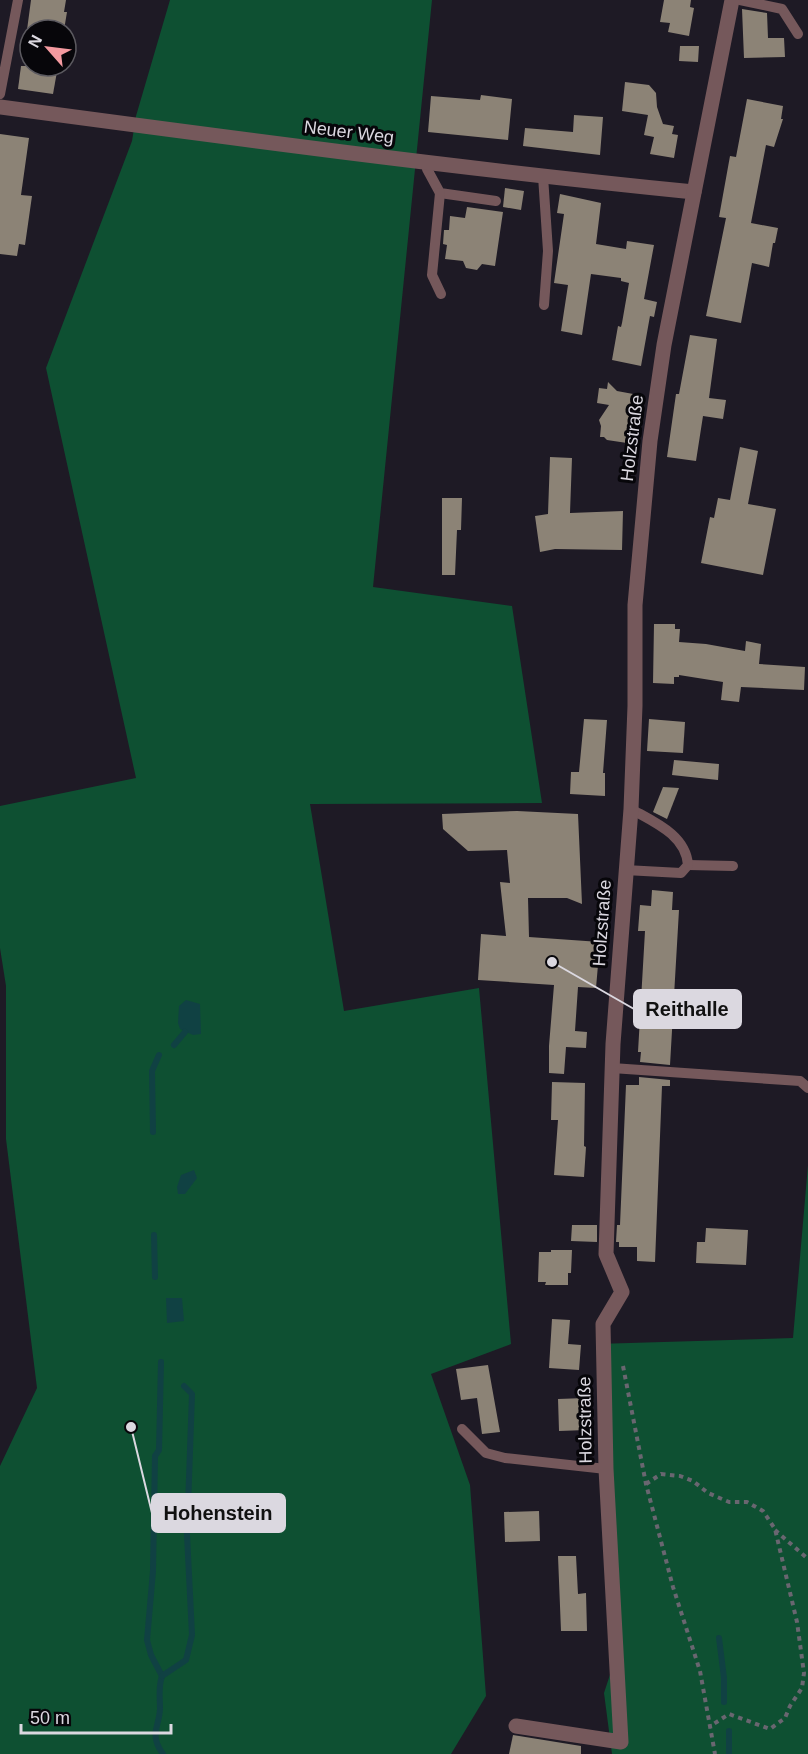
<svg xmlns="http://www.w3.org/2000/svg" width="808" height="1754" viewBox="0 0 808 1754" font-family="Arial,sans-serif">
<style>
.green{fill:#0e5032}
.water{fill:#104143}
.lines{fill:none;stroke-linecap:round;stroke-linejoin:round}
.stream{stroke:#104143;stroke-width:6}
.building{fill:#8c8376}
.path{stroke:#696670;stroke-width:4;stroke-dasharray:4.5 4.5;stroke-linecap:butt}
.lane{stroke:#75585b;stroke-width:10}
.street{stroke:#75585b;stroke-width:15}
.labels{text-anchor:middle;stroke-width:6;stroke-linejoin:round;paint-order:stroke}
.street-label{font-size:18px;fill:#dbd8e0;stroke:#07060a}
.leader{fill:none;stroke:#dbd8e0;stroke-width:2}
.callout-dot{fill:#dbd8e0;stroke:#07060a;stroke-width:2}
.callout{fill:#dbd8e0;stroke:#dbd8e0;stroke-width:2}
.callout-label{font-size:20px;text-anchor:middle;font-weight:bold;fill:#111}
</style>
<rect width="100%" height="100%" fill="#1e1a25"/>
<g class="green">
<path d="M170,0H432L373,587L512,606L542,803L310,804L344,1011L479,988L511,1344L431,1374L470,1485L486,1696L451,1754H0V1466L37,1388L6,1139V986L0,948V806L136,778L46,368L132,141L136,116Z"/>
<path d="M808,1165V1754H612L604,1693L621,1641L596,1344L793,1338Z"/>
</g>
<g class="water">
<path d="M186,1000L200,1004L201,1034L193,1035L180,1029L178,1023L179,1006Z"/>
<path d="M194,1170L197,1178L185,1194H178L177,1187L181,1175Z"/>
<path d="M166,1298H182L184,1321L167,1323Z"/>
</g>
<g class="lines">
<g class="stream">
<path d="M174,1045L185,1032"/>
<path d="M153,1132L152,1071L159,1055"/>
<path d="M154,1235L155,1277"/>
<path d="M161,1362L159,1450L155,1456L153,1571L147,1640L151,1655L162,1676C158,1688 160,1696 160,1709C159,1727 149,1735 163,1754"/>
<path d="M719,1638L724,1678V1702"/>
<path d="M162,1676L186,1660L192,1635L187,1535L192,1394L184,1386"/>
<path d="M729,1731V1754"/>
</g>
</g>
<g class="building">
<path d="M31,0H66L64,12H67L64,30H27Z"/>
<path d="M664,0H691L690,7L694,8L689,36L668,32L670,23L660,22Z"/>
<path d="M742,9L767,13L768,38H784L785,57L744,58Z"/>
<path d="M680,46H699L698,62L679,61Z"/>
<path d="M21,66H58L53,94L18,89Z"/>
<path d="M625,82L649,85L656,93L657,107L663,124L674,126L672,134L678,135L674,158L650,154L654,137L644,135L648,115L622,111Z"/>
<path d="M481,95L512,99L508,140L428,132L431,96L480,100Z"/>
<path d="M747,99L783,106L781,119H783L774,147L766,145L751,223L778,228L775,243H773L769,267L752,263L741,323L706,316L726,218L719,217L730,156L736,157Z"/>
<path d="M574,115L603,117L600,155L523,146L525,128L573,132Z"/>
<path d="M0,134L29,138L21,195L32,196L25,245L19,244L17,256L0,254Z"/>
<path d="M505,188L524,191L521,210L503,207Z"/>
<path d="M560,194L601,203L596,244L626,249L627,241L654,245L644,299L657,302L654,317L650,316L641,366L612,360L618,326L621,327L622,323L629,283L621,281V278L591,274L582,335L561,331L568,285L554,283L564,214L557,213Z"/>
<path d="M467,207L503,212L495,266L482,264L477,270L466,268L463,261L445,259L447,245L443,244L444,230H449L450,216L465,218Z"/>
<path d="M690,335L717,339L709,398L726,400L723,419L703,416L696,461L667,457L676,394H679Z"/>
<path d="M608,382L617,391L644,396L642,410L638,409L637,420L639,425L627,443L607,440L604,437H600L601,426L599,420L609,405L597,403L599,388L607,389Z"/>
<path d="M740,447L758,451L748,504L776,509L763,575L701,563L710,517L714,518L718,498L730,500Z"/>
<path d="M550,457L572,458L570,513L623,511L622,550L555,549L540,552L535,516L548,514Z"/>
<path d="M442,498H462L461,530H457L455,575H442Z"/>
<path d="M654,624H675V629H680L679,642L706,644L745,651L746,641L761,644L759,664L805,667L804,690L741,687L739,702L721,700L723,682L679,675V677H674V684L653,683Z"/>
<path d="M584,719L607,720L603,773H605V796L570,794L571,772H579Z"/>
<path d="M649,719L685,722L683,753L647,751Z"/>
<path d="M674,760L719,764L718,780L672,775Z"/>
<path d="M663,787L679,788L667,819L653,812Z"/>
<path d="M517,811L578,814L582,904L567,898H528L529,937L600,942L596,988L578,987L575,1031L587,1032L586,1048L566,1047L564,1074L549,1073V1046L554,985L478,980L481,934L506,936L500,882L510,883L507,850L468,851L443,829L442,814Z"/>
<path d="M652,890L673,892L672,910H679L670,1065L640,1062L641,1052H638L645,931H638L640,905L651,906Z"/>
<path d="M639,1077L670,1080V1086H662L655,1262L637,1261V1247H619V1242H616L617,1225H620L626,1085H639Z"/>
<path d="M552,1082L585,1083L584,1146L586,1147L584,1177L554,1175L558,1120H551Z"/>
<path d="M572,1225H597V1242L571,1241Z"/>
<path d="M706,1228L748,1230L746,1265L696,1263L697,1242H705Z"/>
<path d="M551,1250H572L571,1273H568V1285H545L546,1282H538L539,1252H551Z"/>
<path d="M552,1319L570,1320L568,1344L581,1345L579,1370L549,1368Z"/>
<path d="M488,1365L500,1432L482,1434L477,1398L461,1400L456,1369Z"/>
<path d="M585,1398L586,1430L559,1431L558,1399Z"/>
<path d="M539,1511L540,1541L505,1542L504,1512Z"/>
<path d="M558,1556H576L578,1594L586,1593L587,1631H561Z"/>
<path d="M513,1735L581,1746V1754H509Z"/>
</g>
<g class="lines">
<g class="path">
<path d="M623,1366L646,1484L673,1587L700,1671L715,1754"/>
<path d="M646,1484L661,1474L680,1476L693,1481L708,1493L729,1502H747L763,1511L775,1529L797,1622L804,1673L802,1688L790,1706L785,1718L770,1729L729,1714L709,1727"/>
<path d="M775,1530L808,1559"/>
</g>
<g class="lane">
<path d="M740,0L782,9L798,34"/>
<path d="M0,94L18,0"/>
<path d="M427,162V169L440,193L496,201"/>
<path d="M543,176L548,251L544,305"/>
<path d="M440,193L432,275L441,294"/>
<path d="M688,865L733,866"/>
<path d="M625,870L681,873L688,865C686,835 654,822 631,809"/>
<path d="M612,1068L800,1081L808,1088"/>
<path d="M462,1429L486,1453L505,1458L606,1469"/>
</g>
<g class="street">
<path d="M0,107C231,138 462,169 694,192"/>
<path d="M516,1726L621,1742L606,1469L603,1324L622,1292L606,1254L613,1044L631,809L635,706V605L650,441L664,345L732,0"/>
</g>
</g>
<g class="labels">
<g class="street-label">
<text transform="translate(349 132) rotate(7)" y="6">Neuer Weg</text>
<text transform="translate(632 438) rotate(-83)" y="6">Holzstraße</text>
<text transform="translate(602 923) rotate(-86)" y="6">Holzstraße</text>
<text transform="translate(585 1420) rotate(-91)" y="6">Holzstraße</text>
</g>
</g>
<path class="leader" d="M552 962L634 1009M131 1427L152 1513"/>
<g class="callout-dot">
<circle cx="552" cy="962" r="6"/>
<circle cx="131" cy="1427" r="6"/>
</g>
<g class="callout">
<rect x="634" y="990" width="107" height="38" rx="6"/>
<rect x="152" y="1494" width="133" height="38" rx="6"/>
</g>
<g class="callout-label">
<text x="687" y="1016">Reithalle</text>
<text x="218" y="1520">Hohenstein</text>
</g>
<g transform="translate(48 48) rotate(298)"><circle r="28" fill="#07060a" stroke="#5c5a60" stroke-width="1.5"/>
<path d="M0-4.5L10 22L0 15L-10 22Z" fill="#f49aa0"/>
<text y="-9" font-size="16" font-weight="bold" text-anchor="middle" fill="#dbd8e0">N</text>
</g>
<path d="M21 1724v9h150v-9" fill="none" stroke="#dbd8e0" stroke-width="3"/>
<text x="30" y="1724" font-size="18" fill="#dbd8e0" stroke="#07060a" stroke-width="4.5" paint-order="stroke">50 m</text>
</svg>
